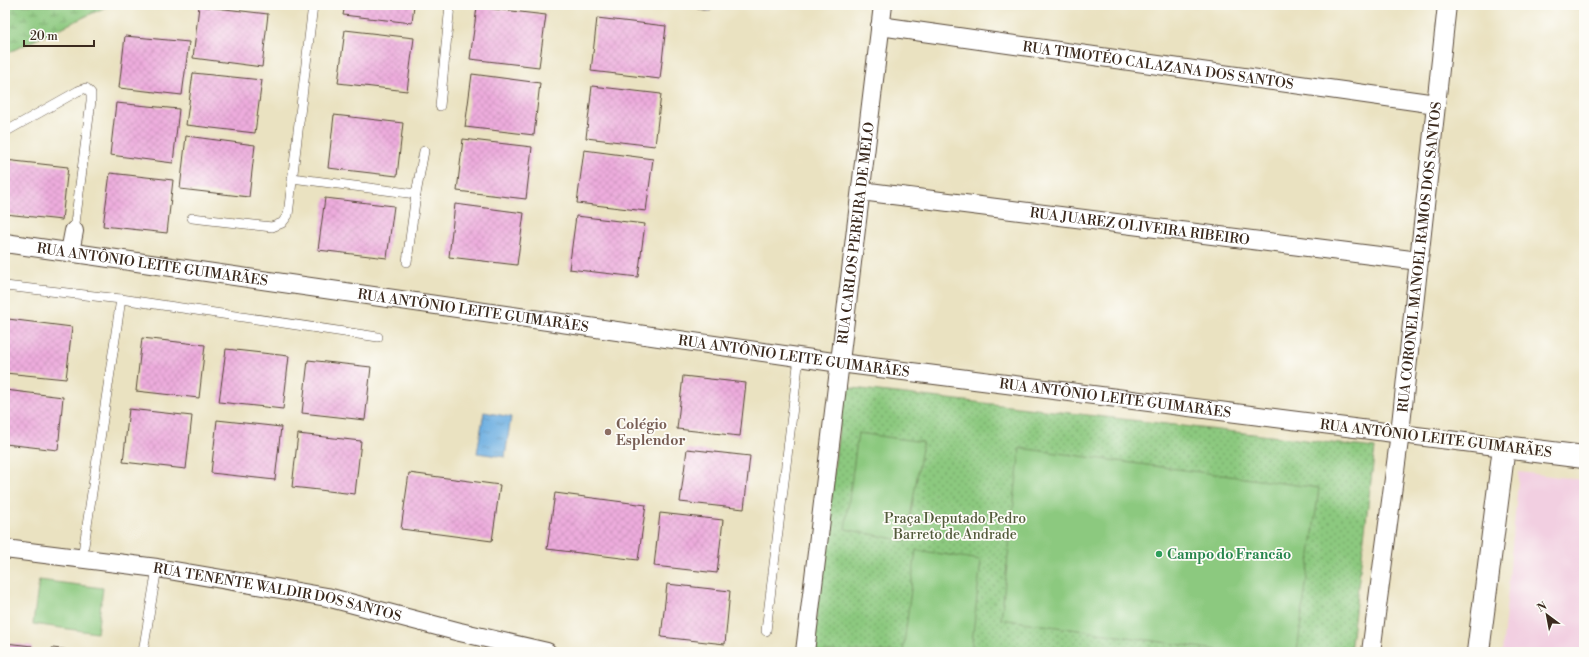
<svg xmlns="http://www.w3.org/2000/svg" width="1589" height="657" viewBox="0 0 1589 657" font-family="'Libre Bodoni',serif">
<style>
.built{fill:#f2cfe1}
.green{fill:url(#green-dots);stroke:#647a4e}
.wetland{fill:url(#wetland-marsh);stroke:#647a4e}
.pitch{fill:#8cc97f;stroke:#647a4e}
.water{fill:url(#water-ripples);stroke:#546c80}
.building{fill:url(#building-cross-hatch)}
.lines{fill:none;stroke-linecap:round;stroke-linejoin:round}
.service-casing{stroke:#554636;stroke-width:10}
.minor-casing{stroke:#554636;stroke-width:20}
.tertiary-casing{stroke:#554636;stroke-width:24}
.service{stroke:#fff;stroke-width:9}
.minor{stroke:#fff;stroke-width:18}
.tertiary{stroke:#fff;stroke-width:22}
.education-dot{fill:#8d6e63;stroke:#fdfcf7;stroke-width:1.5}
.leisure-dot{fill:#2e9e5b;stroke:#fdfcf7;stroke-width:1.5}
.labels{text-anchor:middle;stroke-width:3.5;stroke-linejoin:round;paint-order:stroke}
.street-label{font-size:14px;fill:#3b2a1e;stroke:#fdfcf7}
.education-label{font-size:14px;font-weight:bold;fill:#785e54;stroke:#fdfcf7;text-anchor:start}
.park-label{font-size:14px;fill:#535a3b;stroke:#fdfcf7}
.leisure-label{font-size:14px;font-weight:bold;fill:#27864d;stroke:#fdfcf7;text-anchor:start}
</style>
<defs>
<pattern id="green-dots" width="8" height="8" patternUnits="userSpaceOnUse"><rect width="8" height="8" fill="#8cc97f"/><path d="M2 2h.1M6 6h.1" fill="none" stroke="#74a367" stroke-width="1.8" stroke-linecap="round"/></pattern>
<pattern id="wetland-marsh" width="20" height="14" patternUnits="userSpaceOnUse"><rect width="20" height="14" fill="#8cc97f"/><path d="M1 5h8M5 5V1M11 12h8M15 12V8" fill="none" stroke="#74a367"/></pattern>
<pattern id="water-ripples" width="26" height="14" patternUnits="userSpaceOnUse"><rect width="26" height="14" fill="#6dafe1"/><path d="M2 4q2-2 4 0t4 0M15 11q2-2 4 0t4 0" fill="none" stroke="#5b8fb6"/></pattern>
<pattern id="building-cross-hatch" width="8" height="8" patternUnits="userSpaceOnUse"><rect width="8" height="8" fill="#edacdd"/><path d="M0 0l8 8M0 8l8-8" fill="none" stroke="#cc94bd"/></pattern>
</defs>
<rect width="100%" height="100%" fill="#fdfcf7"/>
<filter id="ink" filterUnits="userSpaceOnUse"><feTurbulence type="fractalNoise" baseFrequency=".025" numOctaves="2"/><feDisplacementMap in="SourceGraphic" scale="8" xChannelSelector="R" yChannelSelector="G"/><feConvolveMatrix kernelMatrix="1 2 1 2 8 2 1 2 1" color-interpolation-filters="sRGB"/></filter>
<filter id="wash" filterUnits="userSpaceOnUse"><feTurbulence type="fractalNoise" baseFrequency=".012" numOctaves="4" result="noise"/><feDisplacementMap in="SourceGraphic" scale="16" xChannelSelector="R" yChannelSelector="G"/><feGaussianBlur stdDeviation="0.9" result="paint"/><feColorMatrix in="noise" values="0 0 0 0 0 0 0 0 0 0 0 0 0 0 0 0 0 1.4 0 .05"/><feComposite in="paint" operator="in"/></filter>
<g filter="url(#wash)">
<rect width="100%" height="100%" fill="#eae2c1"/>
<path class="built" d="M1519,472L1584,480V652H1502Z"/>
<path class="green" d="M844,387L1375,448L1350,652H812Z"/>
<path class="wetland" d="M5,5H110L5,54Z"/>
<g class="pitch">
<path d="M858,433L923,442L906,541L845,529Z"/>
<path d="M1020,448L1319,488L1297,652H1231L1001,619Z"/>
<path d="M916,550L981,560L971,652H903Z"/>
<path d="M39,580L103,588L97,633L33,624Z"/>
</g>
<path class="water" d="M484,412L511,417L505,457L477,453Z"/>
<g id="blocks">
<g class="building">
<path d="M345,5H414L412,23L343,15Z"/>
<path d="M199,6L268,14L262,67L193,58Z"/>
<path d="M477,7L546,15L539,67L470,59Z"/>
<path d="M597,18L666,26L660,79L591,71Z"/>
<path d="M345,30L414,38L407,91L338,83Z"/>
<path d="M125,36L189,42L182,95L119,88Z"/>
<path d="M193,73L262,80L255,133L186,125Z"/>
<path d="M472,74L540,83L534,135L465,127Z"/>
<path d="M592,86L661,94L655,146L586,138Z"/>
<path d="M116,103L179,109L173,163L110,155Z"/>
<path d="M334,115L403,123L397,176L328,168Z"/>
<path d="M186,136L255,145L249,197L180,189Z"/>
<path d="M463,139L532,147L526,199L457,191Z"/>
<path d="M584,150L653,159L646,211L577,203Z"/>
<path d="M5,160L68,167L62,220L5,214Z"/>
<path d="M110,173L173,180L167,233L103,226Z"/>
<path d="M325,198L394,206L387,258L318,250Z"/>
<path d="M455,204L524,213L517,265L449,257Z"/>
<path d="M576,216L645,224L638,277L569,269Z"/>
<path d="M8,319L72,327L66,379L5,373V347Z"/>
<path d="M142,338L205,345L199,398L136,391Z"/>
<path d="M226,349L289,356L283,409L219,402Z"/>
<path d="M308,360L371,367L365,420L302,413Z"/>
<path d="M683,376L746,383L740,436L677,429Z"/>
<path d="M5,390L63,397L58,450L5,444Z"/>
<path d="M129,409L192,416L186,469L123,462Z"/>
<path d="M217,420L281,427L275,480L211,473Z"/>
<path d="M298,434L361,441L355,494L292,487Z"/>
<path d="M687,449L750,456L744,509L680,502Z"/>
<path d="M409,473L500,485L492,541L401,529Z"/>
<path d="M555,493L646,505L638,560L547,549Z"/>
<path d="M660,513L723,520L717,573L654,566Z"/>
<path d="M667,584L730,591L725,644L661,637Z"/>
<path d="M5,643L32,646V652H5Z"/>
<path d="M52,648L81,651V652H52Z"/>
</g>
</g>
</g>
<g filter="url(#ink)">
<use href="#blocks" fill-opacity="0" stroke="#554636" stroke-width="1"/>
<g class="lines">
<g class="service-casing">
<g id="service">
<path d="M700,5L706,6"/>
<path d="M440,106L450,5"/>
<path d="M5,132L78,91L86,88L91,93V101L74,231"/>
<path d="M292,178L416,194"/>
<path d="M192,218L272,227L282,223L288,215L313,5"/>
<path d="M407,262L416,194L424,151"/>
<path d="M5,286L121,299L378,337"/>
<path d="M82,559L121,299"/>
<path d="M766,631L799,357"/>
<path d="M143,652L157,568"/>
</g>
</g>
<g class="minor-casing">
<g id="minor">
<path id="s1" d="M880,26L1436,104"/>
<path id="s2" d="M861,191L1419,261"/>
<path id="s3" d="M5,243L840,363L1504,447"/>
<path d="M70,252L74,231"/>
<path id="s4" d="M5,549L157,568L327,597L460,632L547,652"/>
<path id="s5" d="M805,652L883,5"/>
<path id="s6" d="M1371,652L1400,433L1447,5"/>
</g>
</g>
<g class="tertiary-casing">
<path id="tertiary" d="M1478,652L1504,447L1584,457"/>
</g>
<use href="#service" class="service"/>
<use href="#minor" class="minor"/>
<use href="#tertiary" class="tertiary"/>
</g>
</g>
<circle class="education-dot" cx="608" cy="432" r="4"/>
<circle class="leisure-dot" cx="1159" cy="554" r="4"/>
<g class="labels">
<g class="street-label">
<text dy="5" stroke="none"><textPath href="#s1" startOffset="281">RUA TIMOTÉO CALAZANA DOS SANTOS</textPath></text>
<text dy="5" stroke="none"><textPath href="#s2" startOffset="281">RUA JUAREZ OLIVEIRA RIBEIRO</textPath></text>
<text dy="5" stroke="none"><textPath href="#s5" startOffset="422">RUA CARLOS PEREIRA DE MELO</textPath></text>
<text dy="5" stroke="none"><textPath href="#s6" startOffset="398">RUA CORONEL MANOEL RAMOS DOS SANTOS</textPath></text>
<text dy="5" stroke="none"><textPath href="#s3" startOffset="149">RUA ANTÔNIO LEITE GUIMARÃES</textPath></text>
<text dy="5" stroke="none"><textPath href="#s3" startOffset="473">RUA ANTÔNIO LEITE GUIMARÃES</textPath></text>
<text dy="5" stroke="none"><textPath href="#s3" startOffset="797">RUA ANTÔNIO LEITE GUIMARÃES</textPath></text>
<text dy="5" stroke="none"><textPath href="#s3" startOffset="1121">RUA ANTÔNIO LEITE GUIMARÃES</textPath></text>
<text transform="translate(1436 438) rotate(7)" y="5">RUA ANTÔNIO LEITE GUIMARÃES</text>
<text dy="5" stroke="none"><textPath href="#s4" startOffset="276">RUA TENENTE WALDIR DOS SANTOS</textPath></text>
</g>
<g class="education-label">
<text x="616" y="429">Colégio<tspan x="616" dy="16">Esplendor</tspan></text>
</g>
<g class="park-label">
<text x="955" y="523">Praça Deputado Pedro<tspan x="955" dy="16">Barreto de Andrade</tspan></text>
</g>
<g class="leisure-label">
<text x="1167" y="559">Campo do Francão</text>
</g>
</g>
<rect width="1589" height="657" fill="none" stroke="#fdfcf7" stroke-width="20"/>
<g transform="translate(1547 615) rotate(328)" stroke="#fdfcf7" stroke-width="3" paint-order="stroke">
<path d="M0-3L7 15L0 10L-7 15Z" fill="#3b2a1e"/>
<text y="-6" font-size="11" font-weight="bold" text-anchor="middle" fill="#3b2a1e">N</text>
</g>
<path d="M24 40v6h70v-6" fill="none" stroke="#3b2a1e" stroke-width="2"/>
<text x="30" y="40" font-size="12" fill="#3b2a1e" stroke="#fdfcf7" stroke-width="3" paint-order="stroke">20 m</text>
</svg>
